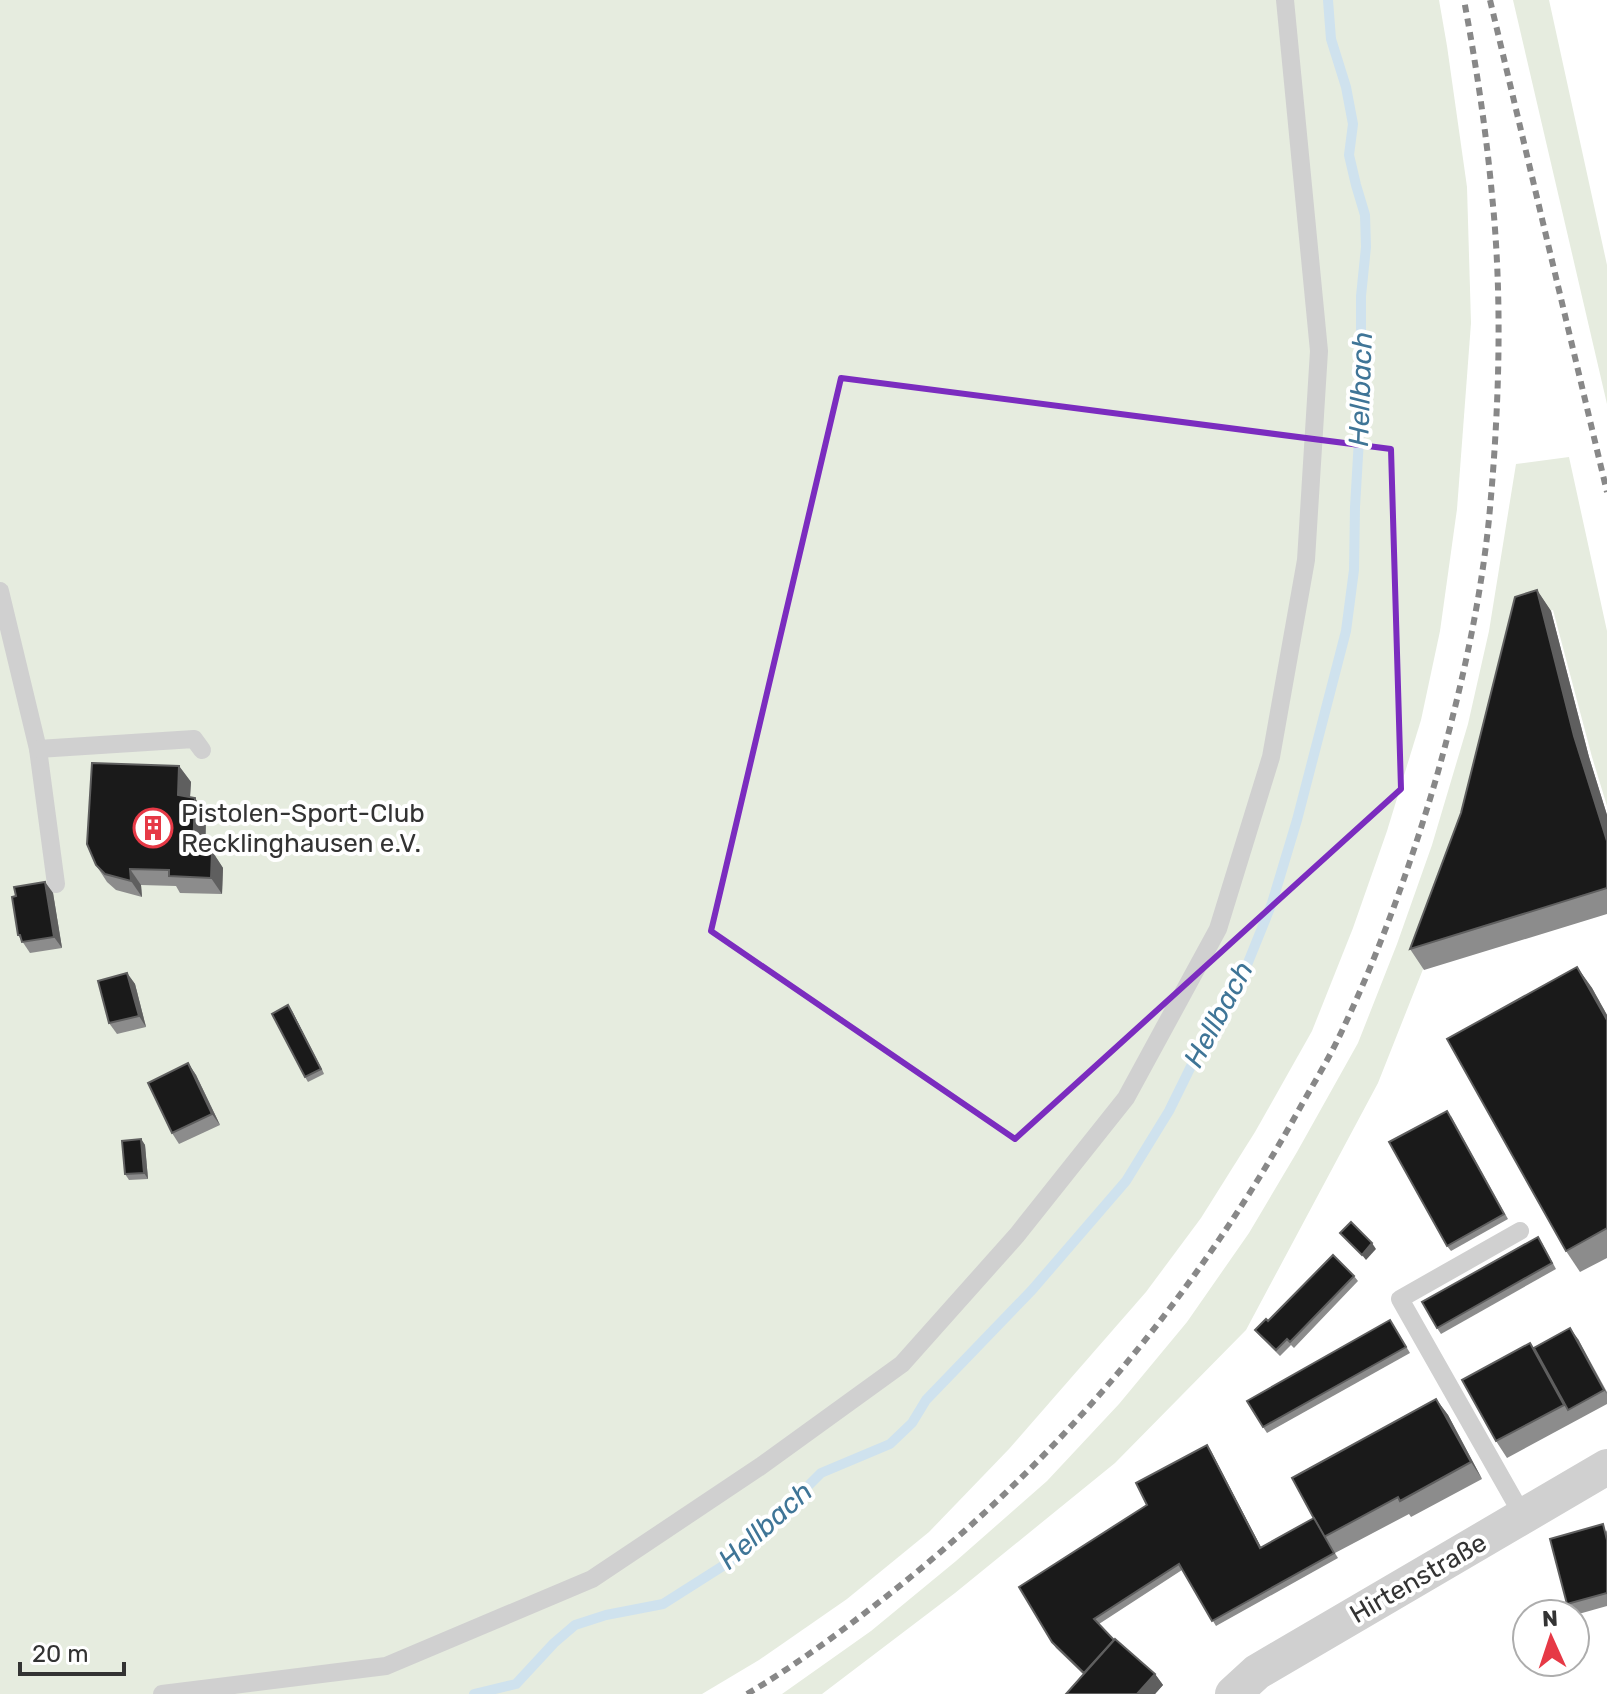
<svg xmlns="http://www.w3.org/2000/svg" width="1607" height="1694" viewBox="0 0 1607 1694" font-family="Rubik,sans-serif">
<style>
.green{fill:#e6ecdf}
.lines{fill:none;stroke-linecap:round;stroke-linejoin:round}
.stream{stroke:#cfe2ee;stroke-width:10}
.lane{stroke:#d0d0d0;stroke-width:18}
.street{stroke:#d0d0d0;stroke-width:36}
.rail{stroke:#888;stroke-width:6;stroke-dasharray:8 6;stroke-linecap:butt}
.wall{fill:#8c8c8c}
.shaded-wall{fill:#5f5f5f}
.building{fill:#1a1a1a;stroke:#5f5f5f;stroke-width:2}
.marked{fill:none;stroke:#7b2cbf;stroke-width:6;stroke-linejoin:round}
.labels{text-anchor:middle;stroke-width:8;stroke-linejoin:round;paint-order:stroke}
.poi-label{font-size:26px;fill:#333;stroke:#fff;text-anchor:start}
.street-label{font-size:26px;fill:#333;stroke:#fff}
.water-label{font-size:28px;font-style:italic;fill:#3f7597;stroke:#fff}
</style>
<rect width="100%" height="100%" fill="#fff"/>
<g class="green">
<path d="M0,0H1439L1447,46L1467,187L1471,323L1457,509L1440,631L1421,720L1387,831L1353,928L1312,1031L1255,1132L1201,1218L1146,1292L1009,1449L929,1532L847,1599L759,1660L702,1694H0Z"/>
<path d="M1513,0H1549L1607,265V404Z"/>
<path d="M1569,457L1607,631V806L1592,757L1553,610L1529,616L1452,896L1378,1083L1246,1330L1115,1463L955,1593L822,1694H782L871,1631L956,1561L1047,1481L1119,1404L1187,1322L1249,1233L1297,1152L1358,1043L1397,944L1432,845L1468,724L1489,631L1516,464Z"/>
</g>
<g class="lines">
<path class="stream" d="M474,1694L516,1684L554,1643L575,1625L606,1615L663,1604L737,1557L821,1473L890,1444L912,1423L926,1400L1032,1290L1126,1181L1169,1111L1201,1046L1245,970L1272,903L1297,820L1346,631L1354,570L1355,507L1361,405V296L1366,247L1365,215L1356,185L1349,155L1353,124L1346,87L1331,39L1328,0"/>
<g class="lane">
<path d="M0,591L38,749L56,884"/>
<path d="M38,749L194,739L202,750"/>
<path d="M1520,1231L1400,1299L1523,1516"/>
<path d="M162,1694L386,1666L592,1579L761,1466L902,1364L1017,1235L1126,1098L1218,929L1271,757L1306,560L1319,351L1285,0"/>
</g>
<path class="street" d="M1233,1694L1257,1672L1607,1467"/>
<g class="rail">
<path d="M1490,0L1607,492"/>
<path d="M747,1694C798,1664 846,1628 892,1592C1062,1457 1196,1296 1301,1106C1314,1083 1328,1060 1339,1037C1379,954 1410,867 1436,779C1460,694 1480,607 1489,519C1499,412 1503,302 1492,195C1486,130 1476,64 1464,0"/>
</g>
</g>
<g class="wall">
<path d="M1537,590L1551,611L1589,757L1607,815V914L1424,970L1410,949L1461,813Z"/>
<path d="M179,766L191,782L190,797L206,814L205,851H212L223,868L222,894L180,893L176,886L141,885L142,897L116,890L107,882L96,865Z"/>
<path d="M45,882L53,893L62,948L30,953L18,935L16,896Z"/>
<path d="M1577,967L1592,988L1607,1015V1258L1580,1272L1566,1251Z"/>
<path d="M127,973L135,984L146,1027L117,1034L109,1023Z"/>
<path d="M292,1011L324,1074L308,1082L305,1077Z"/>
<path d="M188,1063L196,1075L220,1125L179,1144L172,1133Z"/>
<path d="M1451,1116L1508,1219L1451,1251L1447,1246Z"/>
<path d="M141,1139L145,1145L148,1179L129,1180L125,1174Z"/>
<path d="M1542,1243L1556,1269L1441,1334L1437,1328Z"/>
<path d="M1354,1276L1358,1281L1294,1348L1291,1345L1280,1356L1259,1335L1255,1330L1268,1321Z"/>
<path d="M1394,1326L1410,1353L1267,1433L1263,1427Z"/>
<path d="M1578,1339L1607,1392V1404L1507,1458L1496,1441L1530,1343L1534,1348Z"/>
<path d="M1436,1399L1448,1415L1482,1479L1411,1517L1409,1514L1335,1553L1333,1550L1338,1558L1216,1626L1182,1570L1099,1624L1114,1640L1155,1674L1163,1685L1155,1694H1066L1083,1674L1056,1648L1052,1642L1147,1505L1207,1445L1261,1547L1314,1518Z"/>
<path d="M1607,1530V1606L1575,1615L1567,1604Z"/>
</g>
<g class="shaded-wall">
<path d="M1537,590L1551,611L1589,757L1607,815V841L1574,736Z"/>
<path d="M179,766L191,782L189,811L178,795Z"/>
<path d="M195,798L206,814L205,868L193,852Z"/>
<path d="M212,851L223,868L222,894L211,878Z"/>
<path d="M130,869L141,885L142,897L131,881Z"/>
<path d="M45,882L53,893L62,948L54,937Z"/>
<path d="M1577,967L1592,988L1607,1015V1020Z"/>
<path d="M127,973L135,984L146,1027L139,1016Z"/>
<path d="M288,1005L292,1011L324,1074L321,1069Z"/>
<path d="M188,1063L196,1075L220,1125L212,1114Z"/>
<path d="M141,1139L145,1145L148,1179L144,1173Z"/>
<path d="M1372,1243L1376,1249L1366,1260L1362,1255Z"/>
<path d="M1570,1328L1578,1339L1607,1394L1604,1390Z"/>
<path d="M1436,1399L1448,1415L1482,1479L1471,1462Z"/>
<path d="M1207,1445L1211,1451L1264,1553L1260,1548Z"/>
<path d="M1155,1674L1163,1685L1155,1694H1137Z"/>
</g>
<g class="building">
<path d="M1537,590L1574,736L1607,841V888L1410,949L1461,813L1515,597Z"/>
<path d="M92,763L179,766L178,795L195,798L193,852L212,851L211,878L169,876V870L130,869L131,881L105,874L96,865L87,844Z"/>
<path d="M45,882L54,937L22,942L20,935H18L12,897L16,896L14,887Z"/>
<path d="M1577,967L1607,1020V1228L1566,1251L1447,1039Z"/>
<path d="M127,973L139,1016L109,1023L98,981Z"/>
<path d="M288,1005L321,1069L305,1077L272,1014Z"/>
<path d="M188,1063L212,1114L172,1133L148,1083Z"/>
<path d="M1447,1111L1504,1214L1447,1246L1389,1142Z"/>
<path d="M141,1139L144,1173L125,1174L122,1141Z"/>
<path d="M1351,1222L1372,1243L1362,1255L1340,1233Z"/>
<path d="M1538,1237L1552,1263L1437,1328L1422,1302Z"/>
<path d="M1333,1255L1354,1276L1290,1342L1287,1339L1276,1350L1255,1330L1266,1319L1268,1321Z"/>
<path d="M1390,1320L1406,1347L1263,1427L1247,1401Z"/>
<path d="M1570,1328L1604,1390L1568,1410L1534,1348Z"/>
<path d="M1530,1343L1564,1405L1496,1441L1462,1380Z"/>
<path d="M1436,1399L1471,1462L1400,1501L1398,1497L1324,1537L1292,1478Z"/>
<path d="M1207,1445L1260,1548L1314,1518L1334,1553L1212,1621L1179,1564L1094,1619L1114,1640L1084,1673L1052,1642L1019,1587L1147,1505L1136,1483Z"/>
<path d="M1603,1524L1607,1540V1593L1567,1604L1550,1539Z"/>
<path d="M1115,1639L1155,1674L1137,1694H1066Z"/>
</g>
<path class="marked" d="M841,378L1391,449L1401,789L1015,1139L711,931Z"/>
<defs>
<g id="building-ring" transform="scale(2)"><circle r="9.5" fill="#fff" stroke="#e63946" stroke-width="1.5"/><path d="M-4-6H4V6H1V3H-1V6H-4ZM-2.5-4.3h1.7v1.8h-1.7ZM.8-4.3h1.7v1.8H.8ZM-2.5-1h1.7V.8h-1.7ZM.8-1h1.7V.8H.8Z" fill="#e63946"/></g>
</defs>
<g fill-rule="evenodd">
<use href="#building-ring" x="153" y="828"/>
</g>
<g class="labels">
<g class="poi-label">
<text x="181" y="822">Pistolen-Sport-Club<tspan x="181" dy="30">Recklinghausen e.V.</tspan></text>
</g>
<g class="street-label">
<text transform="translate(1418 1578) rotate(-30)" y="9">Hirtenstraße</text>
</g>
<g class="water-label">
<text transform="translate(1360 389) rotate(-88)" y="10">Hellbach</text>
<text transform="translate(1218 1014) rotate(-62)" y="10">Hellbach</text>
<text transform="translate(765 1525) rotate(-42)" y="10">Hellbach</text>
</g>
</g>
<g transform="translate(1551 1638) rotate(357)"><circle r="38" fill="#ffffff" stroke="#adadad" stroke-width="2"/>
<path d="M0-6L14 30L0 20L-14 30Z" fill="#e63946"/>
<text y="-12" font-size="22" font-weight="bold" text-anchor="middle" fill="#333333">N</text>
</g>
<path d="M20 1662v12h104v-12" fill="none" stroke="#333333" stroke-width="4"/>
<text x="32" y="1662" font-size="24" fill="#333333" stroke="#ffffff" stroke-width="6" paint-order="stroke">20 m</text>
</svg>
